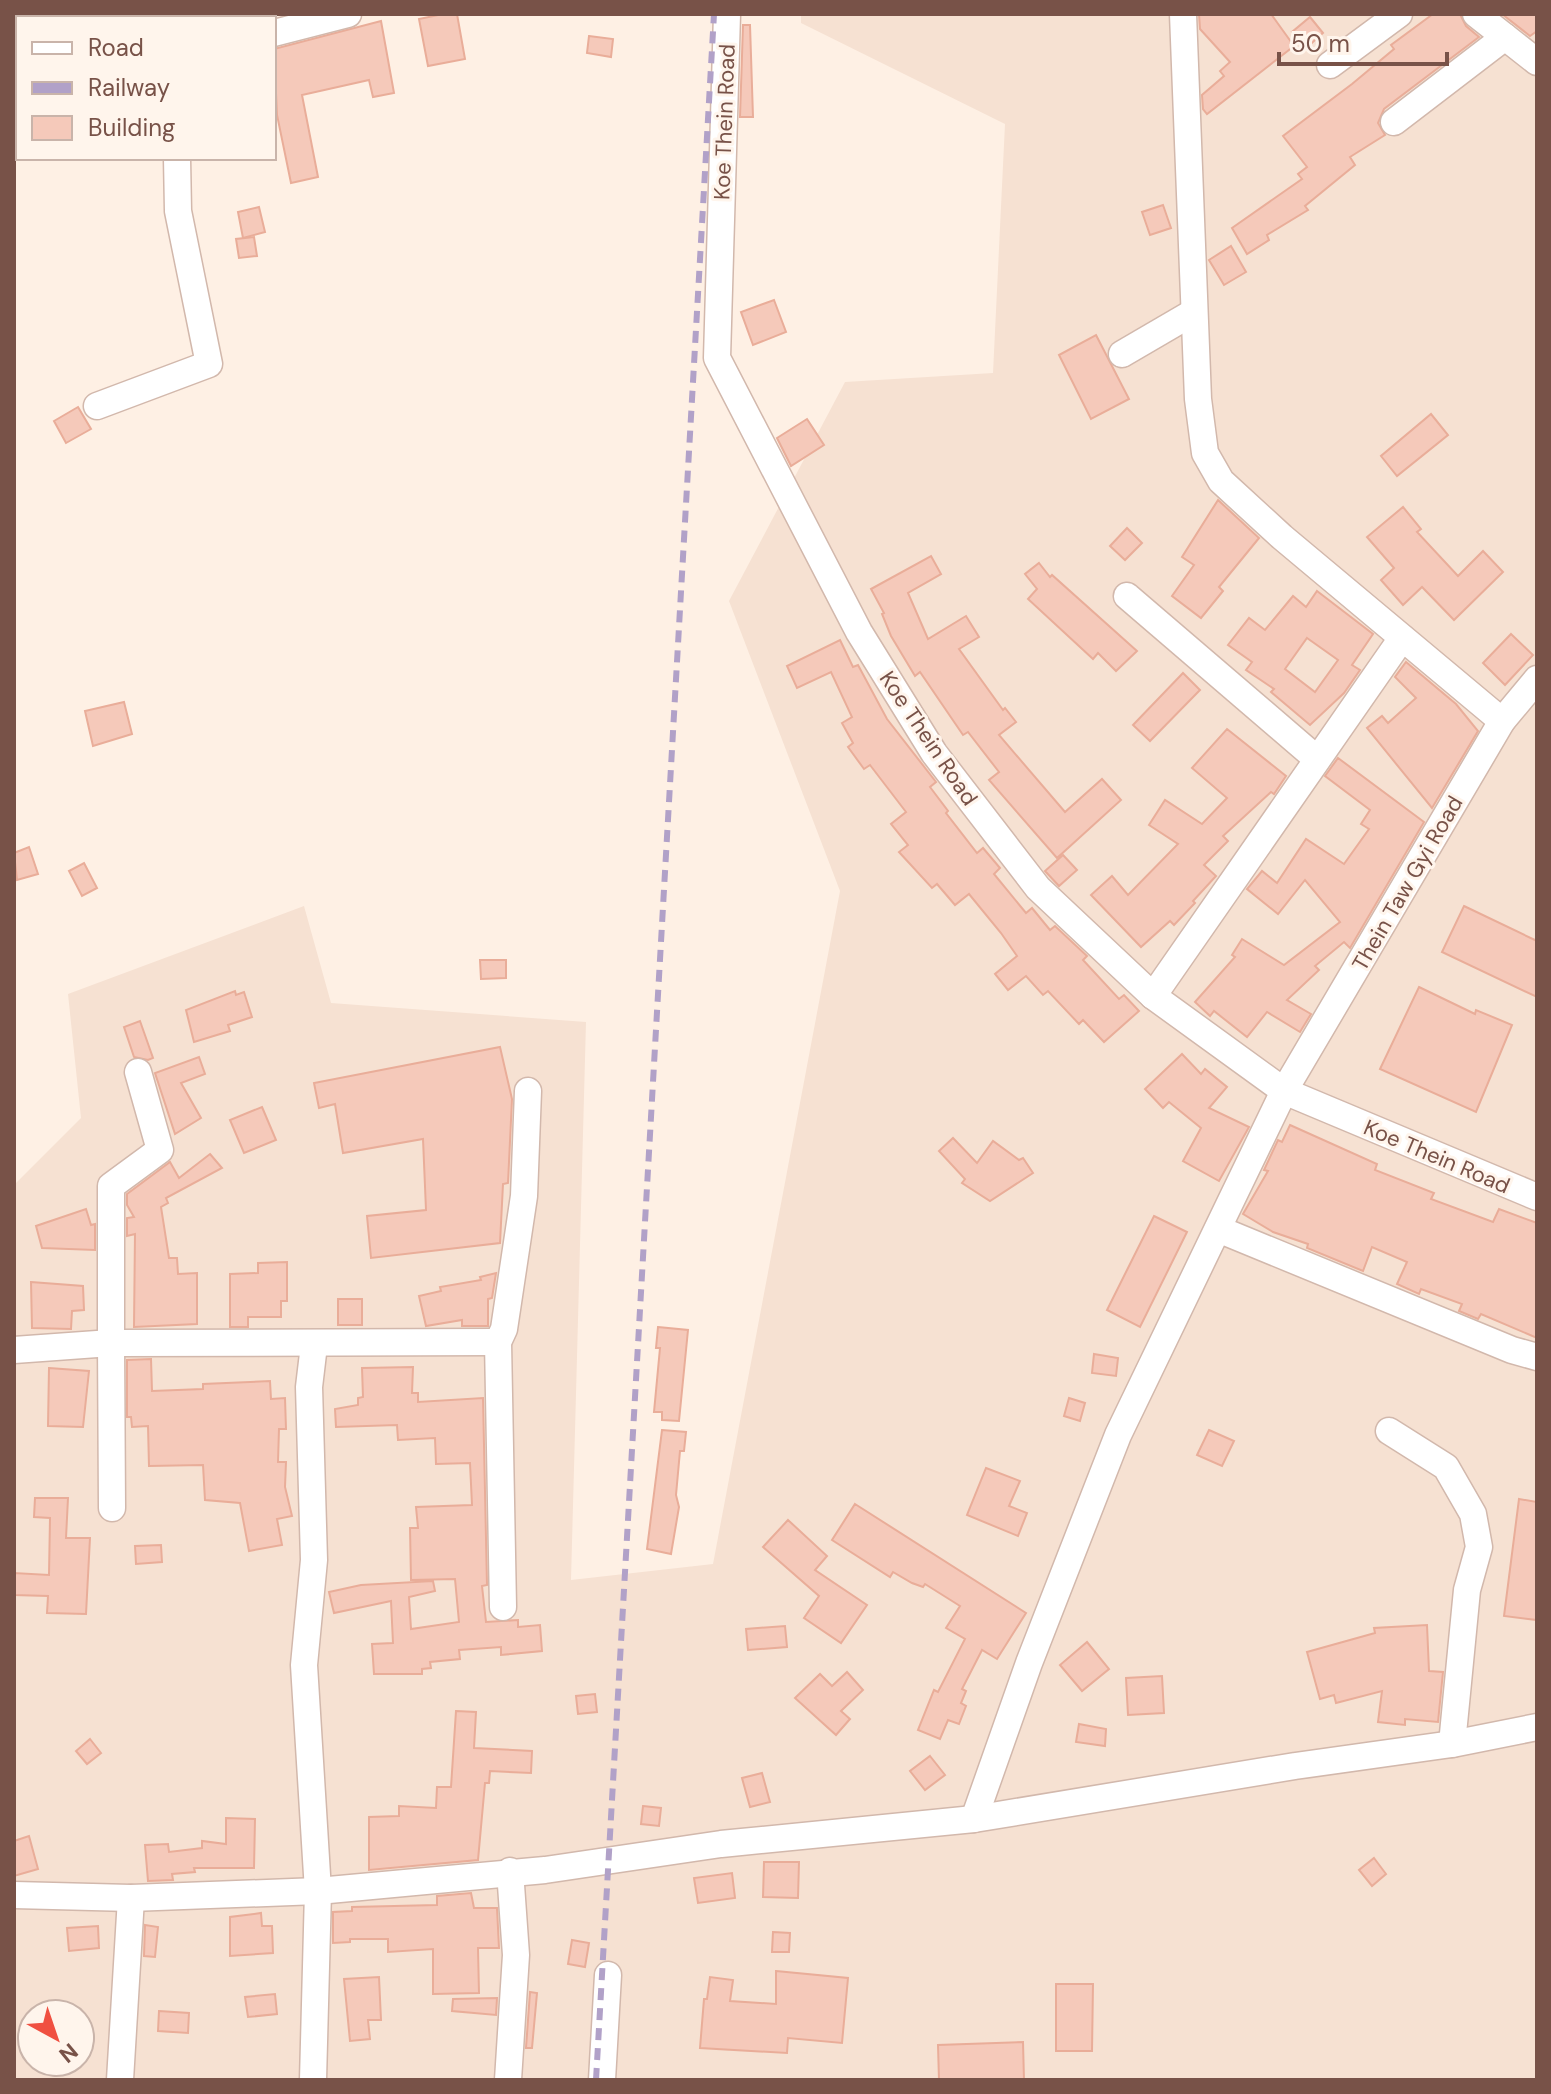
<svg xmlns="http://www.w3.org/2000/svg" width="1551" height="2094" viewBox="0 0 1551 2094" font-family="'DM Sans',sans-serif">
<style>
.residential{fill:#f6e1d2;fill-rule:evenodd}
.lines{fill:none;stroke-linecap:round;stroke-linejoin:round}
.river{stroke:#b7e8e9;stroke-width:40}
.building{fill:#f5c9ba;stroke:#e9ad99;stroke-width:2;fill-rule:evenodd}
.minor-casing{stroke:#d2b8ac;stroke-width:29}
.minor{stroke:#fff;stroke-width:26}
.rail{stroke:#b1a1c8;stroke-width:6;stroke-dasharray:12 8;stroke-linecap:butt}
.labels{text-anchor:middle;stroke-width:6;stroke-linejoin:round;paint-order:stroke}
.street-label{font-size:22px;fill:#785248;stroke:#fff5ec}
</style>
<rect width="100%" height="100%" fill="#fef0e4"/>
<path class="residential" d="M801,14H1537V2080H14V1185L81,1118L68,994L304,906L331,1003L586,1022L571,1580L713,1564L840,891L729,601L845,382L993,373L1005,124L801,23ZM32,2014H80V2062H32Z"/>
<g class="lines">
<g class="river">
<path d="M232,18L244,14"/>
<path d="M14,51H18"/>
</g>
</g>
<g class="building">
<path d="M443,14H457L465,59L428,66L419,19Z"/>
<path d="M1199,14H1271L1294,46L1207,114L1203,109L1202,95L1224,76L1220,71L1230,62L1200,29Z"/>
<path d="M1433,14H1460L1466,26L1479,37L1384,109L1378,123L1385,135L1350,157L1355,165L1305,206L1308,210L1267,235L1269,240L1247,254L1232,228L1302,179L1298,174L1307,167L1283,136L1352,84L1394,49L1391,45Z"/>
<path d="M1502,14H1537V31L1530,36Z"/>
<path d="M1310,17L1323,33L1305,49L1292,32Z"/>
<path d="M381,21L394,93L373,97L369,80L302,95L318,177L291,183L277,115L274,49Z"/>
<path d="M743,25H750L753,117H740Z"/>
<path d="M589,36L613,39L611,57L587,53Z"/>
<path d="M1163,205L1171,228L1150,235L1142,212Z"/>
<path d="M259,207L265,232L243,238L238,212Z"/>
<path d="M254,237L257,256L239,258L236,239Z"/>
<path d="M1231,246L1246,272L1224,285L1209,260Z"/>
<path d="M774,300L786,332L753,345L741,312Z"/>
<path d="M1096,335L1129,399L1091,419L1059,355Z"/>
<path d="M78,407L91,429L66,443L54,421Z"/>
<path d="M1431,414L1448,435L1397,476L1381,456Z"/>
<path d="M807,419L824,445L791,466L777,438Z"/>
<path d="M1218,500L1259,538L1219,587L1223,591L1201,618L1172,596L1194,565L1182,557Z"/>
<path d="M1403,507L1421,529L1417,532L1458,576L1483,551L1503,572L1454,620L1422,587L1403,605L1381,580L1394,568L1367,537Z"/>
<path d="M1127,528L1142,543L1125,560L1110,546Z"/>
<path d="M931,556L941,574L908,593L928,639L966,616L979,637L959,649L1003,710L1005,708L1016,722L999,735L1065,812L1102,779L1121,800L1057,858L989,780L999,772L968,732L963,735L920,672L915,676L891,636L882,614L884,613L871,589Z"/>
<path d="M1039,563L1050,577L1052,575L1137,651L1116,671L1098,653L1093,659L1028,599L1037,589L1025,574Z"/>
<path d="M1317,591L1373,634L1352,665L1360,670L1344,693L1310,725L1271,692L1274,689L1246,670L1252,662L1228,645L1249,618L1265,630L1293,596L1306,607ZM1307,638L1338,660L1315,692L1285,669Z"/>
<path d="M1511,634L1533,655L1505,685L1483,663Z"/>
<path d="M840,640L853,667L858,665L887,719L936,782L930,787L948,811L946,813L977,853L983,848L1000,868L994,874L1026,913L1032,908L1050,930L1055,926L1087,956L1083,960L1119,999L1124,995L1139,1011L1104,1042L1083,1020L1079,1024L1048,991L1043,995L1026,976L1008,990L995,974L1017,956L1001,933L969,894L955,905L937,884L932,888L899,852L908,845L891,824L906,812L870,765L864,769L848,747L853,743L842,723L852,717L831,672L797,688L787,666Z"/>
<path d="M1406,662L1456,704L1478,731L1432,808L1367,728L1382,716L1388,723L1416,698L1395,677Z"/>
<path d="M1183,673L1200,690L1150,741L1133,725Z"/>
<path d="M124,702L132,734L93,746L85,711Z"/>
<path d="M1227,729L1286,776L1274,794L1271,792L1223,836L1228,841L1204,865L1216,876L1193,901L1195,903L1174,925L1170,921L1141,947L1091,895L1112,876L1128,895L1178,844L1149,825L1165,800L1202,824L1227,798L1192,768Z"/>
<path d="M1338,758L1424,822L1350,948L1344,942L1315,966L1319,970L1287,1000L1311,1014L1300,1032L1267,1012L1247,1037L1214,1011L1210,1016L1195,1002L1235,957L1232,955L1242,939L1284,965L1340,922L1305,880L1278,914L1247,889L1262,871L1277,883L1306,839L1344,864L1369,829L1361,824L1370,810L1325,776Z"/>
<path d="M29,847L38,874L17,880L14,853Z"/>
<path d="M1063,855L1077,870L1059,886L1045,871Z"/>
<path d="M84,863L97,888L82,896L69,871Z"/>
<path d="M1464,906L1537,941V997L1442,952Z"/>
<path d="M480,960H506V978L481,979Z"/>
<path d="M1419,987L1475,1014L1476,1010L1512,1025L1476,1112L1380,1069Z"/>
<path d="M235,991L236,995L244,992L252,1017L228,1025L230,1031L194,1042L186,1010Z"/>
<path d="M140,1021L153,1058L148,1060L134,1057L124,1027Z"/>
<path d="M500,1047L512,1099L508,1183L503,1184L500,1243L371,1258L367,1216L426,1210L423,1139L343,1153L335,1104L319,1108L314,1083Z"/>
<path d="M1182,1054L1201,1074L1205,1069L1227,1087L1209,1108L1249,1127L1219,1181L1183,1161L1201,1128L1169,1102L1163,1108L1145,1089Z"/>
<path d="M199,1057L205,1074L181,1083L201,1118L175,1134L155,1073Z"/>
<path d="M262,1107L276,1140L244,1153L230,1120Z"/>
<path d="M1290,1125L1377,1164L1375,1170L1434,1193L1431,1199L1493,1222L1499,1209L1537,1223V1338L1481,1314L1478,1319L1459,1311L1462,1304L1421,1289L1419,1294L1397,1284L1407,1262L1372,1247L1363,1271L1307,1248L1308,1244L1273,1232L1243,1214L1268,1171L1264,1170L1278,1140L1282,1142Z"/>
<path d="M953,1138L977,1163L993,1141L1019,1160L1023,1158L1033,1173L990,1201L962,1183L965,1179L939,1151Z"/>
<path d="M210,1154L222,1168L166,1198L168,1203L161,1207L169,1258H177L178,1274L197,1273V1324L134,1327L135,1234L127,1236V1218L134,1217L127,1205V1194L170,1162L179,1178Z"/>
<path d="M86,1209L91,1225L95,1224V1250L42,1248L36,1226Z"/>
<path d="M1154,1216L1187,1232L1140,1327L1107,1310Z"/>
<path d="M287,1262V1301H281V1317H248V1327H230V1274L258,1273V1263Z"/>
<path d="M496,1273L492,1298L488,1299V1326H462V1320L426,1326L419,1296L441,1291L440,1287L481,1280L480,1277Z"/>
<path d="M31,1282L83,1286L84,1310L72,1311L71,1329L32,1328Z"/>
<rect x="338" y="1299" width="24" height="26"/>
<path d="M658,1327L688,1330L679,1421L662,1420V1412H654L660,1348H656Z"/>
<path d="M1094,1354L1118,1358L1116,1376L1092,1373Z"/>
<path d="M151,1359L152,1391L203,1389V1384L270,1381L271,1399L285,1398L286,1429H279L278,1462H286L285,1487L292,1516L277,1519L282,1545L249,1551L240,1503L205,1500L203,1465L149,1466L148,1426L132,1427L131,1417H127V1360Z"/>
<path d="M413,1367L412,1393H418V1402L483,1398L487,1585L482,1586L486,1622L518,1620V1627L540,1625L542,1651L501,1655V1647L459,1650L460,1659L430,1662L431,1668L422,1669V1674H374L372,1644L393,1643L391,1601L334,1613L329,1592L361,1585L433,1581L435,1591L409,1597L411,1629L459,1622L455,1579L411,1580L410,1528H418L416,1507L472,1505L470,1463L436,1464L435,1438L398,1440L397,1425L336,1427L335,1409L358,1405V1398L363,1397L362,1368Z"/>
<path d="M49,1368L89,1371L83,1427L48,1426Z"/>
<path d="M1069,1398L1085,1403L1080,1421L1064,1416Z"/>
<path d="M662,1430L686,1432L684,1451H680L676,1495L679,1507L671,1554L647,1549Z"/>
<path d="M1209,1430L1234,1441L1222,1466L1197,1455Z"/>
<path d="M986,1468L1020,1481L1009,1506L1027,1513L1018,1536L967,1515Z"/>
<path d="M35,1498H68L66,1538H90L86,1614L47,1613L48,1596L14,1595V1573L49,1575L50,1518L34,1517Z"/>
<path d="M1519,1499L1537,1502V1620L1504,1616Z"/>
<path d="M855,1504L1026,1613L997,1659L982,1650L962,1689L966,1691L961,1703L966,1706L959,1724L948,1720L940,1739L918,1730L934,1690L938,1692L965,1639L946,1628L960,1606L925,1584L923,1587L912,1583L893,1572L890,1577L832,1540Z"/>
<path d="M788,1520L827,1556L815,1570L867,1605L841,1643L804,1618L819,1596L763,1547Z"/>
<path d="M161,1545L162,1562L136,1564L135,1546Z"/>
<path d="M1427,1625L1429,1671L1443,1672L1438,1722L1405,1719V1725L1378,1722L1382,1691L1336,1703L1334,1695L1320,1699L1307,1652L1375,1633L1374,1628Z"/>
<path d="M785,1626L787,1647L748,1650L746,1629Z"/>
<path d="M1087,1642L1109,1669L1082,1691L1060,1665Z"/>
<path d="M847,1672L863,1690L841,1711L850,1719L836,1735L795,1698L820,1674L832,1686Z"/>
<path d="M1162,1676L1164,1713L1128,1715L1126,1678Z"/>
<path d="M595,1694L597,1712L578,1714L576,1696Z"/>
<path d="M456,1711L476,1712L474,1748L532,1751L531,1773L490,1771L489,1783H485L478,1860L369,1870V1817L399,1816V1806L436,1808L437,1787H451Z"/>
<path d="M1079,1724L1106,1729L1105,1746L1076,1742Z"/>
<path d="M90,1739L101,1753L87,1764L76,1751Z"/>
<path d="M930,1756L945,1775L925,1790L910,1771Z"/>
<path d="M762,1773L770,1802L750,1807L742,1778Z"/>
<path d="M643,1806L661,1808L659,1826L641,1824Z"/>
<path d="M226,1818L255,1819L254,1868H194L195,1872L172,1874L173,1880L148,1881L145,1845L168,1844L169,1852L202,1848V1841L226,1844Z"/>
<path d="M29,1836L38,1869L14,1876V1841Z"/>
<path d="M1374,1858L1386,1874L1372,1886L1359,1870Z"/>
<path d="M764,1862H799L798,1898L763,1897Z"/>
<path d="M732,1873L735,1898L698,1903L694,1878Z"/>
<path d="M471,1893L474,1908H497L499,1948H478L479,1993L433,1994V1949L388,1952V1939H350V1942L333,1943V1912L352,1911V1907L437,1905V1896Z"/>
<path d="M261,1913L262,1926H272L273,1953L230,1956V1917Z"/>
<path d="M145,1925L158,1927L155,1957L144,1956Z"/>
<path d="M98,1926L99,1948L69,1951L67,1928Z"/>
<path d="M773,1932L790,1933L789,1952H772Z"/>
<path d="M572,1940L589,1943L585,1967L568,1964Z"/>
<path d="M776,1971L848,1978L842,2043L788,2038L787,2053L700,2048L704,1999H707L710,1977L733,1980L730,2001L776,2004Z"/>
<path d="M379,1977L381,2020H368L370,2039L350,2041L344,1979Z"/>
<path d="M1056,1984H1093L1092,2051H1056Z"/>
<path d="M530,1992L537,1993L532,2048H526Z"/>
<path d="M275,1994L277,2014L248,2017L245,1997Z"/>
<path d="M497,1998L496,2015L452,2011L453,1999Z"/>
<path d="M159,2011L189,2013L188,2033L158,2031Z"/>
<path d="M1023,2042L1024,2080H939L938,2045Z"/>
</g>
<g class="lines">
<g class="minor-casing">
<g id="minor">
<path d="M727,14L717,358L859,632L934,753L1038,888L1153,996L1284,1091L1537,1197"/>
<path d="M1183,14L1198,399L1205,453L1221,481L1282,537L1502,721"/>
<path d="M1476,14L1537,62"/>
<path d="M274,33L348,14"/>
<path d="M1330,65L1399,14"/>
<path d="M14,85H18"/>
<path d="M1394,122L1505,37"/>
<path d="M1122,354L1194,312"/>
<path d="M97,406L209,364L178,211L177,158"/>
<path d="M1127,596L1317,759"/>
<path d="M1153,996L1402,638"/>
<path d="M138,1072L160,1150L111,1186V1343L498,1342"/>
<path d="M1218,1229L1512,1350L1537,1357"/>
<path d="M14,1350L111,1343L112,1508"/>
<path d="M1389,1431L1446,1467L1473,1514L1479,1547L1467,1590L1452,1744"/>
<path d="M503,1607L498,1342L504,1329L524,1196L528,1091"/>
<path d="M974,1819L1029,1663L1118,1435L1284,1091L1502,721L1537,679"/>
<path d="M14,1895L131,1898L318,1891L545,1870L721,1844L974,1819L1295,1766L1452,1744L1537,1727"/>
<path d="M120,2080L131,1898"/>
<path d="M313,2080L318,1891L304,1665L314,1560L309,1387L314,1345"/>
<path d="M508,2080L516,1955L510,1871"/>
<path d="M602,2080L608,1975"/>
</g>
</g>
<use href="#minor" class="minor"/>
<path class="rail" d="M596,2080L714,14"/>
</g>
<g class="labels">
<g class="street-label">
<text transform="translate(724 122) rotate(-88)" y="8">Koe Thein Road</text>
<text transform="translate(929 738) rotate(56)" y="8">Koe Thein Road</text>
<text transform="translate(1407 883) rotate(-60)" y="8">Thein Taw Gyi Road</text>
<text transform="translate(1437 1156) rotate(23)" y="8">Koe Thein Road</text>
</g>
</g>
<rect width="1551" height="2094" fill="none" stroke="#785248" stroke-width="32"/>
<rect x="16" y="16" width="260" height="144" fill="#fff5ec" stroke="#c9b4aa" stroke-width="2"/>
<rect x="32" y="42" width="40" height="12" fill="#ffffff" stroke="#c9b4aa" stroke-width="2"/>
<text x="88" y="56" font-size="24" fill="#785248">Road</text>
<rect x="32" y="82" width="40" height="12" fill="#b1a1c8" stroke="#c9b4aa" stroke-width="2"/>
<text x="88" y="96" font-size="24" fill="#785248">Railway</text>
<rect x="32" y="116" width="40" height="24" fill="#f5c9ba" stroke="#c9b4aa" stroke-width="2"/>
<text x="88" y="136" font-size="24" fill="#785248">Building</text>
<g transform="translate(56 2038) rotate(140)"><circle r="38" fill="#fff5ec" stroke="#c9b4aa" stroke-width="2"/>
<path d="M0-6L14 30L0 20L-14 30Z" fill="#f05041"/>
<text y="-12" font-size="22" font-weight="bold" text-anchor="middle" fill="#785248">N</text>
</g>
<path d="M1279 52v12h168v-12" fill="none" stroke="#785248" stroke-width="4"/>
<text x="1291" y="52" font-size="24" fill="#785248" stroke="#fff5ec" stroke-width="6" paint-order="stroke">50 m</text>
</svg>
